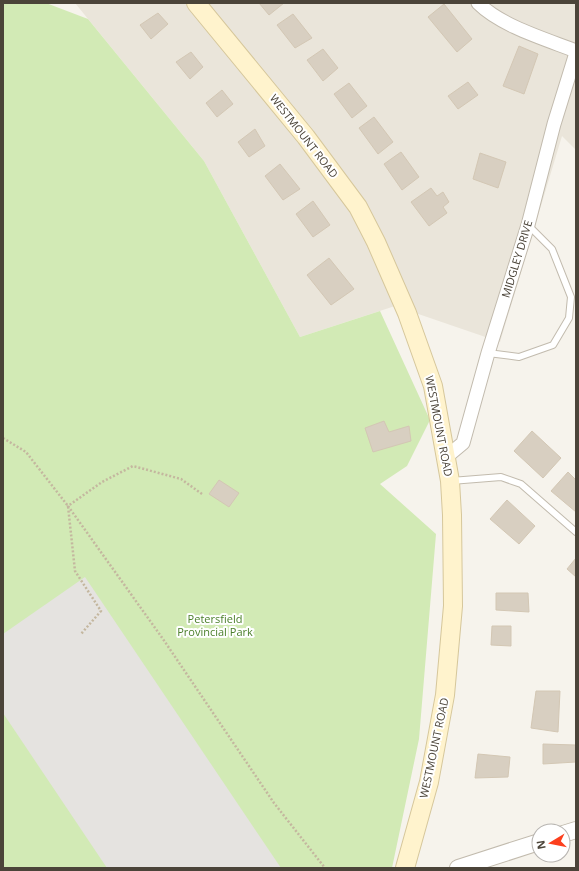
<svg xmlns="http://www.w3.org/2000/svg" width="579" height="871" viewBox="0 0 579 871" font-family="'Open Sans',sans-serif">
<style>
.residential{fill:#eae5da}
.green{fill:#d2eab5}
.parking{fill:#e5e3e0}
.building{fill:#d8cfc1;stroke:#d3c7b4}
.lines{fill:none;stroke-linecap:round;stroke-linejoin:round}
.service-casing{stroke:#c2bbae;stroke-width:8}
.minor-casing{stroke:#c2bbae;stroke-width:15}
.tertiary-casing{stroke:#c2bbae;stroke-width:18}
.secondary-casing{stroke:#d6c79b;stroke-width:20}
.path{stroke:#c4b79f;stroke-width:2.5;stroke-dasharray:2 2;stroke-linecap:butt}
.service{stroke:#fff;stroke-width:6}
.minor{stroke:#fff;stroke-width:13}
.tertiary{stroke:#fff;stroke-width:16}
.secondary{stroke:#fff3cd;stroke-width:18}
.labels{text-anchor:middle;stroke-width:4;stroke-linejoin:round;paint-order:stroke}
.street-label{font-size:11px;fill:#4b4439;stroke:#fff}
.park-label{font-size:11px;fill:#4a7f2a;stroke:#fff}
</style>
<rect width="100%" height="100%" fill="#f6f3ec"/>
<path class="residential" d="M75,3H576V150L562,136L500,342L395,306L300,337L204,161Z"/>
<path class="green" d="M3,3H46L88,19L204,161L300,337L380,311L430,420L407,466L380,484L436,534L419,739L392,868H3Z"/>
<path class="parking" d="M85,577L281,868H107L3,713V634Z"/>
<g class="building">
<path d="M259,3H284L269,15Z"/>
<path d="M444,4L472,39L457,52L428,17Z"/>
<path d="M158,13L168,24L151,39L140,25Z"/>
<path d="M293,14L312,38L295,48L277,25Z"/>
<path d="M519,46L538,54L524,94L503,86Z"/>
<path d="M323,49L338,68L323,81L307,60Z"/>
<path d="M191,52L203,67L190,79L176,62Z"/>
<path d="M468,82L478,95L458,109L448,96Z"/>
<path d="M349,83L367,106L352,118L334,94Z"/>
<path d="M222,90L233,104L217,117L206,103Z"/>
<path d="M374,117L393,142L378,154L359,128Z"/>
<path d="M255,129L265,146L249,157L238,142Z"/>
<path d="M401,152L419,177L402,190L384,164Z"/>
<path d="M480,153L506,162L498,188L473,179Z"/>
<path d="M280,164L300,189L283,200L265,176Z"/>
<path d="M431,188L437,196L443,192L449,202L443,207L447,213L429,226L411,202Z"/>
<path d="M313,201L330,225L313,237L296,214Z"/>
<path d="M329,258L354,289L331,305L307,275Z"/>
<path d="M384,421L389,432L409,426L411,441L373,452L365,428Z"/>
<path d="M532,431L561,458L543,478L514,451Z"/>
<path d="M568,472L576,480V512L551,491Z"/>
<path d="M219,480L239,493L229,507L209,494Z"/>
<path d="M507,500L535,526L519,544L490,519Z"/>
<path d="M576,558V577L567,569Z"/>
<path d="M496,593H528L529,612L496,610Z"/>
<path d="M492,626H511V646L491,645Z"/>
<path d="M536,691H560L558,732L531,728Z"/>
<path d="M543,744L576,745V762L543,764Z"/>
<path d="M478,754L510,757L508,777L475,778Z"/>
</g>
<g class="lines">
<g class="service-casing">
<g id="service">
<path d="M488,353L519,357L553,345L569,318L571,297L552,249L528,225"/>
<path d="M451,481L501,477L521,484L576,532"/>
</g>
</g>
<g class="minor-casing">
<g id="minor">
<path d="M478,3C501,26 545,39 576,51"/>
<path d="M445,458L463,443L488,353L528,225L554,124L576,53"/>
</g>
</g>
<g class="tertiary-casing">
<g id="tertiary">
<path d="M563,834L576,830"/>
<path d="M458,868L539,842"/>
</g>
</g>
<g class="secondary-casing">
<path id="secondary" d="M196,3L306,137L358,207L376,242L407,313L433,386L450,481L452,515L453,606L445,695L429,782L405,868"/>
</g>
<g class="path">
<path d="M3,438L26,452L68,506L75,571L101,611L81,634"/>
<path d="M202,494L181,479L133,466L102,482L68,506L163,639L274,803L325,868"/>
</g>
<use href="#service" class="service"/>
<use href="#minor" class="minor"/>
<use href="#tertiary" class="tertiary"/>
<use href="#secondary" class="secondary"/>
</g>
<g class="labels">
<g class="street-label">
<text transform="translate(304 136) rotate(52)" y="4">WESTMOUNT ROAD</text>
<text transform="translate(517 259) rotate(-73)" y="4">MIDGLEY DRIVE</text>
<text transform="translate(439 426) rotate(79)" y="4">WESTMOUNT ROAD</text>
<text transform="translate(434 748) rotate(-78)" y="4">WESTMOUNT ROAD</text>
</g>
<g class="park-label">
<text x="215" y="623">Petersfield<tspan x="215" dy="13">Provincial Park</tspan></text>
</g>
</g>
<rect width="579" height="871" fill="none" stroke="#4b4439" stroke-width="8"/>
<g transform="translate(551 843) rotate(260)"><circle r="19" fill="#ffffff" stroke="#b7b4b0"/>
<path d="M0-3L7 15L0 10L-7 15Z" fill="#fc3f1d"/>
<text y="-6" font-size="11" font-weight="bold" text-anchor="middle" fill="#4b4439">N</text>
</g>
</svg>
